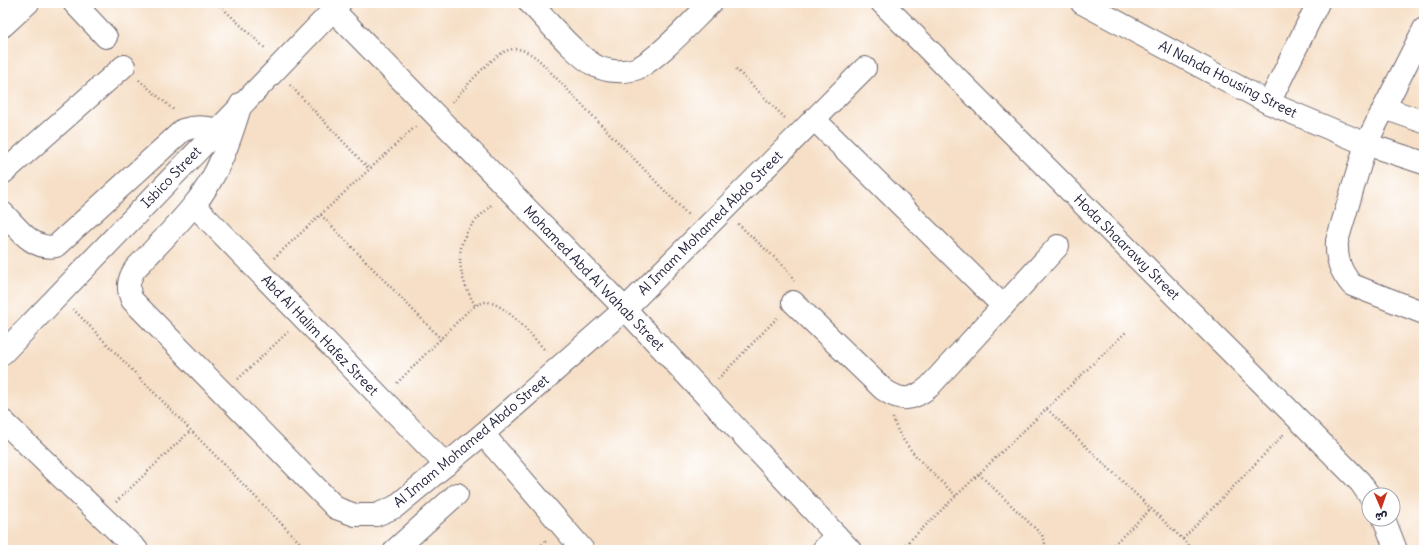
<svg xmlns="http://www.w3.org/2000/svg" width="1427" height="553" viewBox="0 0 1427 553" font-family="Delius,'Playpen Sans Arabic',sans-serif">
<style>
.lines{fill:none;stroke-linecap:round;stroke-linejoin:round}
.minor-casing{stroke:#6c646c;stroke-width:24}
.path{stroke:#6c646c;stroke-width:2.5;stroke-dasharray:1 3;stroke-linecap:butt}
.minor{stroke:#fff;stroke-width:22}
.labels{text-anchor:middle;stroke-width:3.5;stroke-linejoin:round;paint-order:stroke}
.street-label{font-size:14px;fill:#22223b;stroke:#fff}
</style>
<rect width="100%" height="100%" fill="#fff"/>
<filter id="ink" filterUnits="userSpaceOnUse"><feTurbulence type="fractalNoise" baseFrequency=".025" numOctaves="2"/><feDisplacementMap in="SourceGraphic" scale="8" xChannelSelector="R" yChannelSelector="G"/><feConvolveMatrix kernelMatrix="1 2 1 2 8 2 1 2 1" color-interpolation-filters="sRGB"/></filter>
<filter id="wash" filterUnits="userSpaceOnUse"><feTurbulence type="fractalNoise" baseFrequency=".012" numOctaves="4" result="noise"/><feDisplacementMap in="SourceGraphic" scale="16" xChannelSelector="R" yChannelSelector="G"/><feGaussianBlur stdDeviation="0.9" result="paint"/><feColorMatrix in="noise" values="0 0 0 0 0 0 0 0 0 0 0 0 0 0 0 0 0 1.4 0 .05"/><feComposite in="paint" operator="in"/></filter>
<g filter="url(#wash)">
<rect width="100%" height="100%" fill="#f6dfc6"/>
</g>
<g filter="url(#ink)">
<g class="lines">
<g class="minor-casing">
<g id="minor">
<path d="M74,3L106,37"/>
<path d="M530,3C547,20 576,56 596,66C607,72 626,73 638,68C660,57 692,21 711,3"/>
<path d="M882,3L1298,419L1360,482L1369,495"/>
<path d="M1082,3L1269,103L1366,144L1424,163"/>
<path d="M333,10L625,309L850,550"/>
<path d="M3,26L28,3"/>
<path d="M1424,29L1366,144L1337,241C1336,259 1340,271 1352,285L1424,313"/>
<path d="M1269,103L1318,3"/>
<path d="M241,104C230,140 218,177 193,206C175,228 155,248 135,269C128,280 127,288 132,300L336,508L355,515H376L395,507L483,434L625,309L865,68"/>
<path d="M1384,108L1424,122"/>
<path d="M814,119L1003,306"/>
<path d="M3,173L124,66"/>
<path d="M194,205L446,465"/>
<path d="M3,213C18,228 33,251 56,246L183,130C195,126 204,126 216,130"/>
<path d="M793,302L883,389C901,402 912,401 929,387L1058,246"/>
<path d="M3,353L340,3"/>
<path d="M3,421L137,550"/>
<path d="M483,434L583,550"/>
<path d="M1384,519L1396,550"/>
<path d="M395,550L457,494"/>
<path d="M823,550L836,535"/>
</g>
</g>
<g class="path">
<path d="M217,3L266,49"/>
<path d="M673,3L677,7"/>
<path d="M736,69L785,118"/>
<path d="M139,80L175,111"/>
<path d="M290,85L369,169"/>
<path d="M452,102C466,88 494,51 513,49C523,48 531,54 538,59L689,216"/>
<path d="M321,215L441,339"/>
<path d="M738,224L787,269L794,281"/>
<path d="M274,258L417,125"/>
<path d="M475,305C462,283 452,253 469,229C475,220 485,212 492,204"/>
<path d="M73,309L307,550"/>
<path d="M238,379L288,332"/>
<path d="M718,379L779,316"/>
<path d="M397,383L467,312C472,308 478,303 486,302C505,302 533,338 546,351"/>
<path d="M1047,409L1194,550"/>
<path d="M893,418C901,448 935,474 956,496"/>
<path d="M979,474L1042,535L1045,542L1044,550"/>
<path d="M116,502L191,430"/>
<path d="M1183,539L1284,434"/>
<path d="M536,550L546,541"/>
<path d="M900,550L1126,332"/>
<path d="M1108,550L1151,509"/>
</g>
<use href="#minor" class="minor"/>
</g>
</g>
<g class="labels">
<g class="street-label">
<text transform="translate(1228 79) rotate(27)" y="5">Al Nahda Housing Street</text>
<text transform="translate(171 177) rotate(-46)" y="5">Isbico Street</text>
<text transform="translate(710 223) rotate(-45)" y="5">Al Imam Mohamed Abdo Street</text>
<text transform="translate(1127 247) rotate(45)" y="5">Hoda Shaarawy Street</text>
<text transform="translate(594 278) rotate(46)" y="5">Mohamed Abd Al Wahab Street</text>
<text transform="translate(320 335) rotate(46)" y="5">Abd Al Halim Hafez Street</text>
<text transform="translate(471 441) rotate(-40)" y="5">Al Imam Mohamed Abdo Street</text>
</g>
</g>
<rect width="1427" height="553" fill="none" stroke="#fff" stroke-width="16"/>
<g transform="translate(1381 507) rotate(178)"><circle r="19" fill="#ffffff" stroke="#a7a7b1"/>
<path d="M0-3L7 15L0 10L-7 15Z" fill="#c8321e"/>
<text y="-6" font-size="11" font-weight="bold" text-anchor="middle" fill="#22223b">ش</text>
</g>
</svg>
